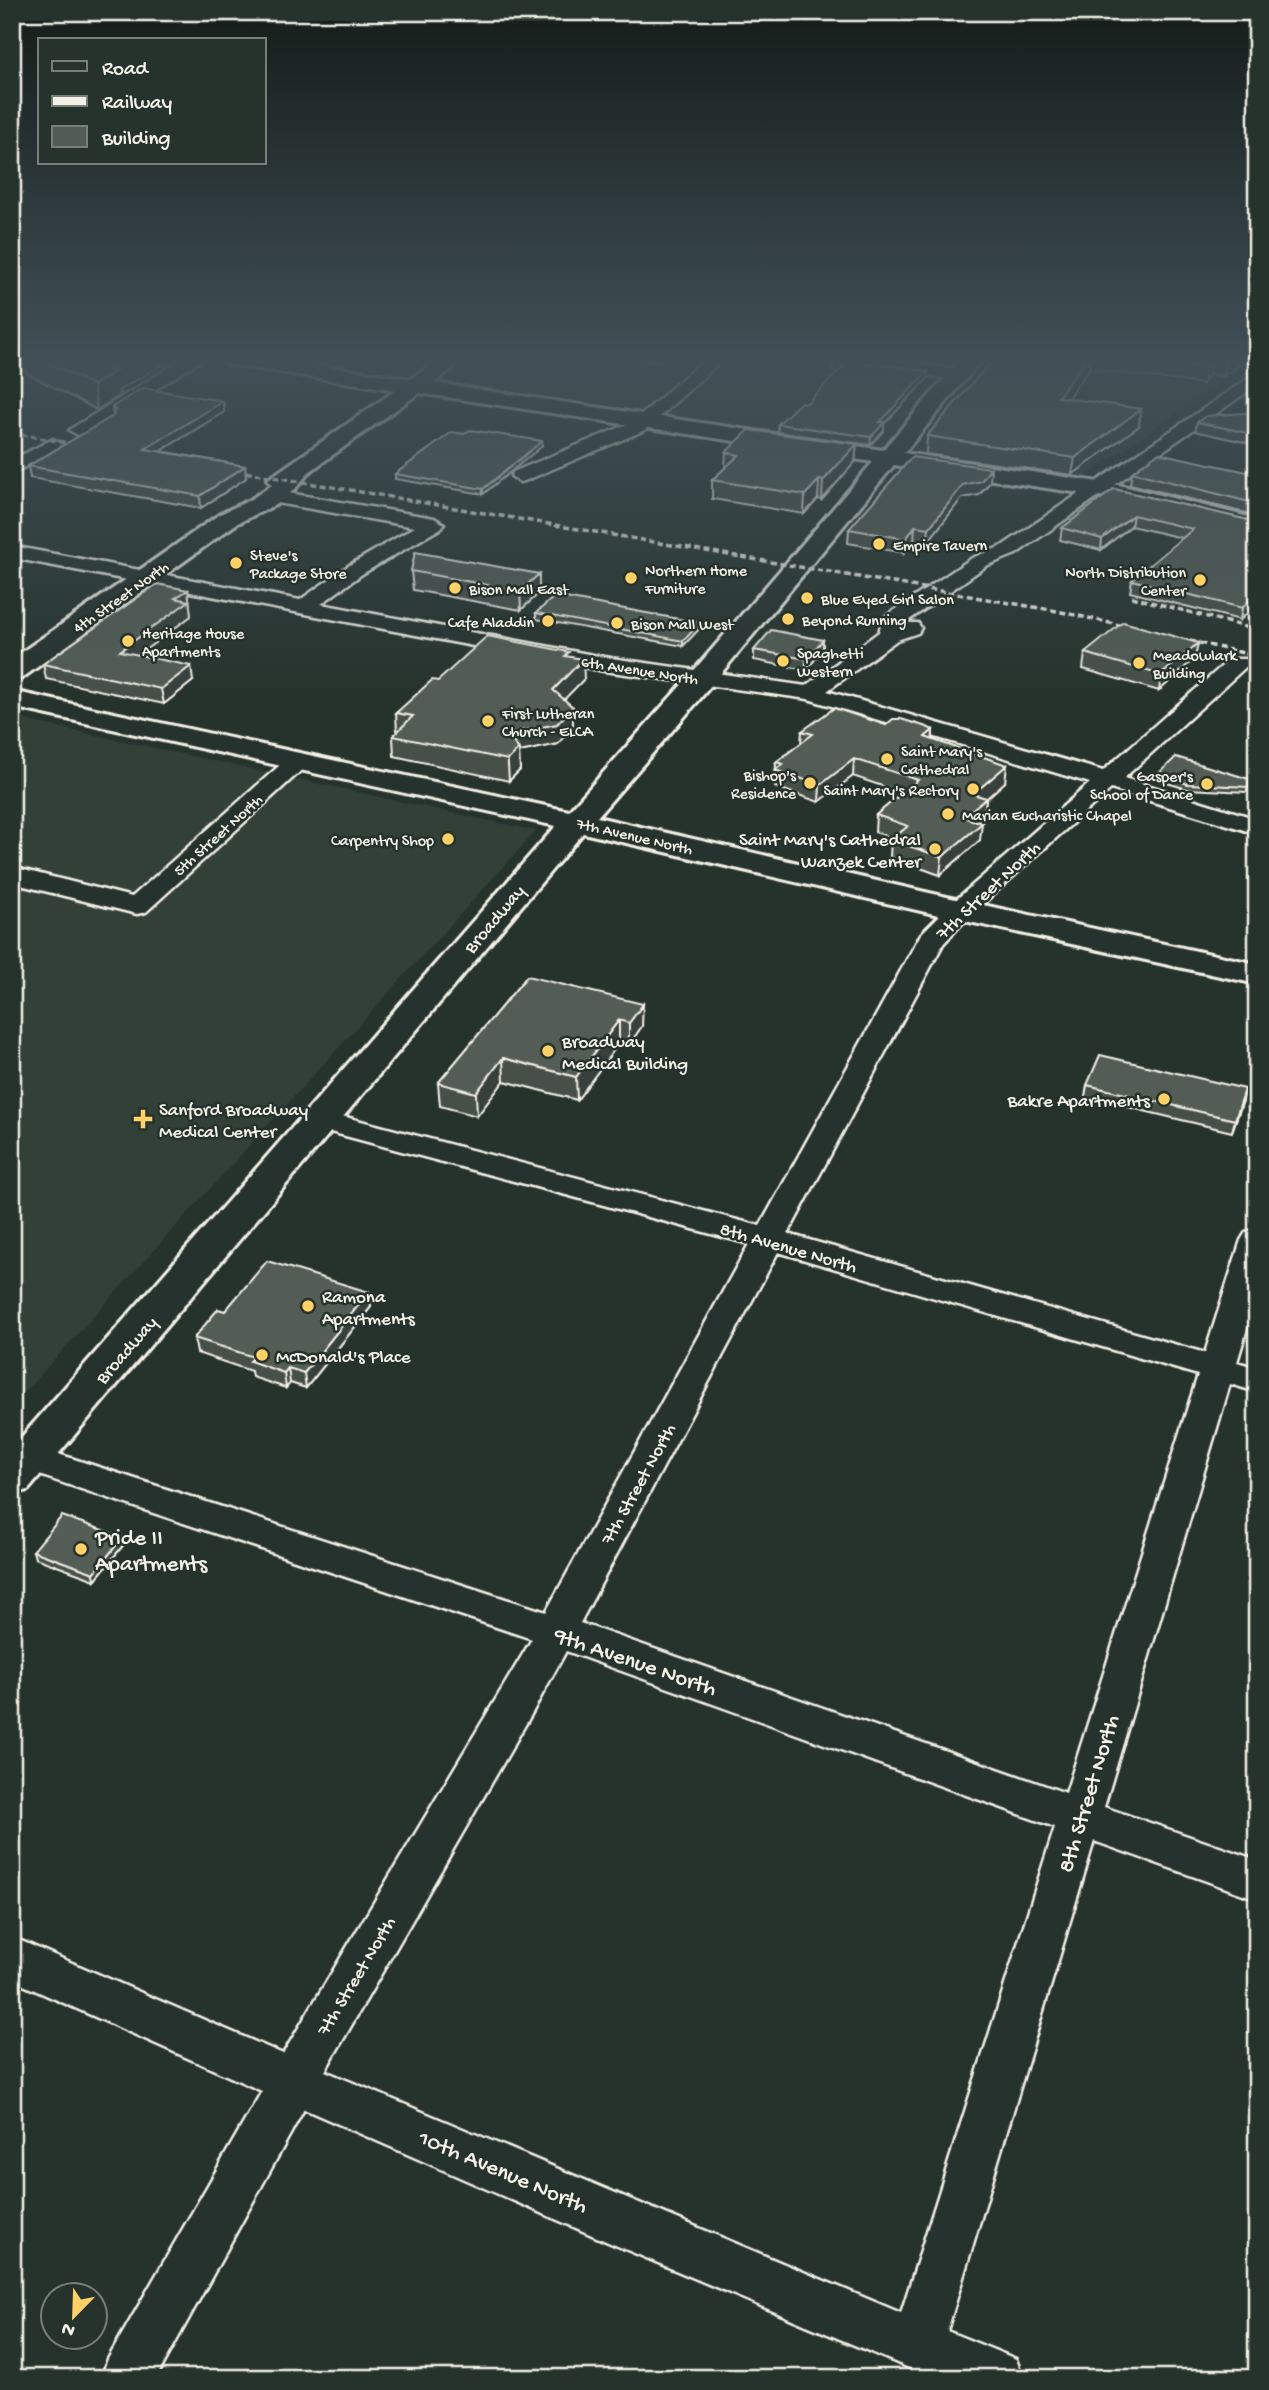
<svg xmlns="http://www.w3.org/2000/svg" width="1269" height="2390" viewBox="0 0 1269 2390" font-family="'Gochi Hand',sans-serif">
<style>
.built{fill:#333f39}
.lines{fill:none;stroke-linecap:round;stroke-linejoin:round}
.minor-casing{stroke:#f4f1e8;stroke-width:5}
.tertiary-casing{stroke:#f4f1e8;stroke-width:6}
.minor{fill:#26332d;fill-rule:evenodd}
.tertiary{fill:#26332d;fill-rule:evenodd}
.rail{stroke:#f4f1e8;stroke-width:3.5;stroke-dasharray:6 3.5;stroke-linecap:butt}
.wall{fill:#474f49;stroke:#f4f1e8;stroke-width:2}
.shaded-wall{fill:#39403c;stroke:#f4f1e8;stroke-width:2}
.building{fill:#525c55;stroke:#f4f1e8;stroke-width:2}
.poi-dot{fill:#ffd166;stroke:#26332d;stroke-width:2.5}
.labels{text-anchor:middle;stroke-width:5;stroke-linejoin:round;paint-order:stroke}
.far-poi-label{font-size:16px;fill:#f4f1e8;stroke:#26332d;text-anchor:start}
.far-street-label{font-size:16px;fill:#f4f1e8;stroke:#26332d}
.poi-label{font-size:19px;fill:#f4f1e8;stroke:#26332d;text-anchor:start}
.street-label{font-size:19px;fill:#f4f1e8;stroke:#26332d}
.near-poi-label{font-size:23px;fill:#f4f1e8;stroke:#26332d;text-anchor:start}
.near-street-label{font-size:23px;fill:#f4f1e8;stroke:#26332d}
</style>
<rect width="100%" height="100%" fill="#26332d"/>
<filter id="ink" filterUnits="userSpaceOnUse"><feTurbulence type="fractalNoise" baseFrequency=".0143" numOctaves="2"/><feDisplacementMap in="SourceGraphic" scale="14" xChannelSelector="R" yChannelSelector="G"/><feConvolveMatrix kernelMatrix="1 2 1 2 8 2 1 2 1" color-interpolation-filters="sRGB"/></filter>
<g filter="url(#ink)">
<g class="built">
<path d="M477,358L1254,359L1080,480L443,382Z"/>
<path d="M12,717L536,831L12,1406Z"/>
</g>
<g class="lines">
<g class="minor-casing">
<g id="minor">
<path d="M184,358H205L84,434L78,435L69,430Z"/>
<path d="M706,358H724L645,430L527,480L520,482L511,476L513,472L633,422Z"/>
<path d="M829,358H877L959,370L967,375L959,380L837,363Z"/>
<path d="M1257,372V385L1016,554L986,566L905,623H918L921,628L918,633L897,640L827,691L1103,771L1230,659H1246L1249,664L1124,778L1257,819V834L1111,789L969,916L943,944L788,1234L1205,1353L1241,1240L1246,1232L1257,1229V1295L1237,1362L1257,1368V1392L1230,1384L1104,1807L1257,1860V1899L1094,1841L947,2331L1016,2359L1023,2378H933L608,2242L304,2109L156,2378H101L108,2359L262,2091L12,1980V1937L283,2054L532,1639L12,1466V1439L546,1612L749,1244L308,1126L304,1119L308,1112L319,1110L760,1226L921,934L951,904L1090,783L808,699L604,671L12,558V546L300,600L348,566L415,527L271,502L261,496L264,492L271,490L434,518L444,524L441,528L362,574L321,604L604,657L806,686L879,632L883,618L972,558L1002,546ZM778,1252L1198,1375L1066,1793L580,1623ZM566,1651L1055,1827L901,2313L325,2071L532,1713Z"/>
<path d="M53,439L62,444L59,448L12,474V460Z"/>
<path d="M297,755L305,757L309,762L305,767L146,912L137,914L12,883V867L132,897L289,757Z"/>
</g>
</g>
<g class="tertiary-casing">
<path id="tertiary" d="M217,358H271L411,379L441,358H465L434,383L883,450L962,358H983L904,453L1119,485L1257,519V533L1119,499L894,465L698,701L597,817L960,900L1257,964V984L960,920L583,833L28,1490L12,1495V1448L556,826L12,707V691L569,811L678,689L873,462L419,393L309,472L295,489L277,504L236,524L22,678L12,680V659L220,514L250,500L272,485L267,480L396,390L227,364Z"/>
</g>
<use href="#minor" class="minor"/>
<use href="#tertiary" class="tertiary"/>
<g class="rail">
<path d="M12,433L86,446"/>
<path d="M227,469L1057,611L1257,656"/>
<path d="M1132,597L1257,630"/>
</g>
</g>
<g class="wall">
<path d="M24,359H169V361L119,390L120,395L97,410L26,373Z"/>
<path d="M634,359H668L663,363Z"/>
<path d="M899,359H947L940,365Z"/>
<path d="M993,359H1248L1224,376L1209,374L1203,384L1089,369L1067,398L1139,426L1072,475L926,454L927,436Z"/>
<path d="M833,364L928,371V378L884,424V430L870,445L778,432V424L807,403L838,372H832Z"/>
<path d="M223,401L224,412L161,451L245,466L246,478L201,508L30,478L28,466L113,416L112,407Z"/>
<path d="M1257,412V445L1195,431L1197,422Z"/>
<path d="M857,444L855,462L822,500L818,499L804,514L712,499V480L725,468L726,452Z"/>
<path d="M542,446L483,494L395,479V474Z"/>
<path d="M1132,472L1257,474V516L1130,484Z"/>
<path d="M990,482L979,495L962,498L927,543L914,540L904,553L848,543L849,529Z"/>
<path d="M1114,489L1257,522V604L1240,620L1130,592L1132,580L1182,538L1131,526L1101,550L1060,540L1062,528Z"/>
<path d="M411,571L539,574V593L521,610L413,590Z"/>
<path d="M188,590L191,616L138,655L193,681L164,704L46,679L43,664Z"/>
<path d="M536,613L700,628L683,646L536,619Z"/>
<path d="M1198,643L1195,658L1159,691L1083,669L1085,653Z"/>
<path d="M754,650H823L806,670L754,660Z"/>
<path d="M569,657L584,679L564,699L573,727L558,744L519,752L520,770L509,781L394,756L393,736L397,732L396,713L438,681Z"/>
<path d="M886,725L933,730V739L1005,782L986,799L984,815L977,821L980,840L940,875L890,857L891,840L893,838L875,832L876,815L903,793L853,776L819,802L775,787L776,762L801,743L802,731Z"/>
<path d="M1158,774L1249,779L1247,792L1187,789L1157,780Z"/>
<path d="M527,976L642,1026L629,1045L619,1043L577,1100L504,1081L477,1116L440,1106L438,1083Z"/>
<path d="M1087,1085L1245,1089L1232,1132L1085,1097Z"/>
<path d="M369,1292L371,1307L306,1388L290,1383L286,1388L252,1377L251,1371L197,1353L194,1338L225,1311Z"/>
<path d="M123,1537L125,1543L95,1580L35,1558L33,1551Z"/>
</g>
<g class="shaded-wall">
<path d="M129,359H169V361L119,390L120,395L97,410L93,385L109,370Z"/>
<path d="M941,359H947L940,365Z"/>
<path d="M1086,359H1090L1089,369L1056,414L1058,397Z"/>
<path d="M1212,359L1209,374L1203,384L1206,368Z"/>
<path d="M1227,359H1248L1224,376Z"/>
<path d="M928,371V378L884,424V430L870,445L871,437L880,422Z"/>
<path d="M223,401L224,412L146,460L145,449Z"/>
<path d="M1141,409L1139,426L1072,475L1075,458Z"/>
<path d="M542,441V446L483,494V489Z"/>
<path d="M857,444L855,462L822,500L823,481Z"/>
<path d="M245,466L246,478L201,508L200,496Z"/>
<path d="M991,468L990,482L979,495L962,498L927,543L929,528L963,485Z"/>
<path d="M819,480L818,499L804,514L805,495Z"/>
<path d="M1133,515L1131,526L1101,550L1102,539Z"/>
<path d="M915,526L914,540L904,553L906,539Z"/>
<path d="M539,574V593L521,610L520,591Z"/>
<path d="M188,590L191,616L122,667L120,651L175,598Z"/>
<path d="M1257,594V604L1240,620L1242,608Z"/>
<path d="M700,623V628L683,646V641Z"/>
<path d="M823,640V650L806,670V659Z"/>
<path d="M1198,643L1195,658L1159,691L1161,675Z"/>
<path d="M583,659L584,679L554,710L553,690Z"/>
<path d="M191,666L193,681L164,704L161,689Z"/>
<path d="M573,707V727L558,744L519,752L520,770L509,781L506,734Z"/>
<path d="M933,730L932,747L925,737Z"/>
<path d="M854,759L853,776L819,802L820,785Z"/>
<path d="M1007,765L1005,782L986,799L984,815L961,835L963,817L973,794Z"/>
<path d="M982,823L980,840L940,875L942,857Z"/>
<path d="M643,1004L642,1026L629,1045V1023Z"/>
<path d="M619,1020V1043L577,1100L576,1077Z"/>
<path d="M503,1058L504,1081L477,1116L476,1093Z"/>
<path d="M1245,1089L1243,1101L1232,1132L1235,1120Z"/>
<path d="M369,1292L371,1307L306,1388L304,1373Z"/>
<path d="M288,1368L290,1383L286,1388L284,1373Z"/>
<path d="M123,1537L125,1543L95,1580L94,1573Z"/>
</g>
<g class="building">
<path d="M40,359H129L109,370L116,371L93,385Z"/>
<path d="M838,359H842L928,371L880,422H885L871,437L778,424L801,402L807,403L845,365L833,364Z"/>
<path d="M993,359H1086L1058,397L1141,409L1075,458L927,436Z"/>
<path d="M1136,359H1212L1206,368Z"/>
<path d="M143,388L223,401L145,449L245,466L200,496L28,466L113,416L115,409L112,407Z"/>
<path d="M1257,412V435L1197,422L1206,416Z"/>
<path d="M470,430L542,441L483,489L395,474L452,432L464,434Z"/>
<path d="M749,430L857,444L823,481L819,480L805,495L712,480L739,455L726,452Z"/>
<path d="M1158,453L1257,474V504L1132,472Z"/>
<path d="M912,457L991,468L981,481L963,485L929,528L915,526L906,539L849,529Z"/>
<path d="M1114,489L1257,522V594L1242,608L1132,580L1193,529L1133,515L1102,539L1062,528Z"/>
<path d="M415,552L539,574L520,591L411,571Z"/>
<path d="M157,584L188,590L175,598L189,601L120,651L191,666L161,689L43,664Z"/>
<path d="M555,596L700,623L683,641L536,613Z"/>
<path d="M1123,622L1198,643L1161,675L1085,653Z"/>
<path d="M771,630L823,640L806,659L754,650Z"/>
<path d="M487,636L569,652L565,656L583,659L553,690L573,707L557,724L506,734L519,749L508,760L393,736L413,716L396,713L432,680L438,681Z"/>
<path d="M834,708L886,725L893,719H901L927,727L933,730L925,737L1007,765L973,794L986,798L963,817L982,823L942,857L891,840L908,826L876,815L918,780L854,759L820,785L775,770L783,764L776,762L813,734L802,731Z"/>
<path d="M1176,757L1249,779L1248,787L1188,784L1158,774Z"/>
<path d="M527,976L643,1004L629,1023L619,1020L576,1077L503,1058L476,1093L438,1083Z"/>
<path d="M1100,1055L1245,1089L1235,1120L1087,1085Z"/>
<path d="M267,1261L369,1292L304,1373L288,1368L284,1373L250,1361L254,1357L194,1338L218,1309L225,1311Z"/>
<path d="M62,1516L123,1537L94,1573L33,1551Z"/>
</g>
</g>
<linearGradient id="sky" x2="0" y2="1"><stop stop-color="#151c19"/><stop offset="0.52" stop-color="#415057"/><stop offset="1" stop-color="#415057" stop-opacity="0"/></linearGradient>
<rect width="1269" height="693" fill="url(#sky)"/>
<g class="poi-dot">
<circle cx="879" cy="544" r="7"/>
<circle cx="236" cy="563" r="7"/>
<circle cx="631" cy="578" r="7"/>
<circle cx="1200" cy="580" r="7"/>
<circle cx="455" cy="588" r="7"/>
<circle cx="807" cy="598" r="7"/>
<circle cx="788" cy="619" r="7"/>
<circle cx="548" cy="621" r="7"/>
<circle cx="617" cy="623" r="7"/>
<circle cx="128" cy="641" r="7"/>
<circle cx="783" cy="661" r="7"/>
<circle cx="1139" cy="663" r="7"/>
<circle cx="488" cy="721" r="7"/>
<circle cx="887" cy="759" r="7"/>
<circle cx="810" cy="783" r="7"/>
<circle cx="1207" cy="784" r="7"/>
<circle cx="973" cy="789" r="7"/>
<circle cx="948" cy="814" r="7"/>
<circle cx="448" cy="839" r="7"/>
<circle cx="935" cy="849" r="7"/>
<circle cx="548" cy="1051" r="7"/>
<circle cx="1164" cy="1099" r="7"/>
<path d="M139.5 1108.5h7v7h7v7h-7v7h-7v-7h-7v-7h7z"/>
<circle cx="308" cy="1306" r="7"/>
<circle cx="262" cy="1355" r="7"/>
<circle cx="81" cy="1549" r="7"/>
</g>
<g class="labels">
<g class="far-poi-label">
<text x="893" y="550">Empire Tavern</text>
<text x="250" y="560">Steve's<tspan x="250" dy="18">Package Store</tspan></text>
<text x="645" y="575">Northern Home<tspan x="645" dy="18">Furniture</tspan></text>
<text x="1186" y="577" text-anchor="end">North Distribution<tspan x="1186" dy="18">Center</tspan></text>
<text x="469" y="594">Bison Mall East</text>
<text x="821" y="604">Blue Eyed Girl Salon</text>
<text x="802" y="625">Beyond Running</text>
<text x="534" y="627" text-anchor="end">Cafe Aladdin</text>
<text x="631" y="629">Bison Mall West</text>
<text x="142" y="638">Heritage House<tspan x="142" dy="18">Apartments</tspan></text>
<text x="797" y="658">Spaghetti<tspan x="797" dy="18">Western</tspan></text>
<text x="1153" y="660">Meadowlark<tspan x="1153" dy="18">Building</tspan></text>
<text x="502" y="718">First Lutheran<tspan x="502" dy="18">Church - ELCA</tspan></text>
<text x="901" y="756">Saint Mary's<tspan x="901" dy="18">Cathedral</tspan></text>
<text x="796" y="780" text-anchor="end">Bishop's<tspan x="796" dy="18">Residence</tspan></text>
<text x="1193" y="781" text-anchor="end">Gasper's<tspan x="1193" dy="18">School of Dance</tspan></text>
<text x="959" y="795" text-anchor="end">Saint Mary's Rectory</text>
<text x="962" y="820">Marian Eucharistic Chapel</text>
<text x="434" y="845" text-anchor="end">Carpentry Shop</text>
</g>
<g class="far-street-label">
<text transform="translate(120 596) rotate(-35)" y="6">4th Street North</text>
<text transform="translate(640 669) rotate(9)" y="6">6th Avenue North</text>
<text transform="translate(217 834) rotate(-42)" y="6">5th Street North</text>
<text transform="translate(635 835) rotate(13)" y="6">7th Avenue North</text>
</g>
<g class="poi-label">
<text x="921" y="845" text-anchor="end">Saint Mary's Cathedral<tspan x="921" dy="22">Wanzek Center</tspan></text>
<text x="562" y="1047">Broadway<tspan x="562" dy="22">Medical Building</tspan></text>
<text x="1150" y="1106" text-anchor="end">Bakre Apartments</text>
<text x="159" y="1115">Sanford Broadway<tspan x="159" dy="22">Medical Center</tspan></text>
<text x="322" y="1302">Ramona<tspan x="322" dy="22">Apartments</tspan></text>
<text x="276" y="1362">McDonald's Place</text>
</g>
<g class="street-label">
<text transform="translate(987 889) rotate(-43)" y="7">7th Street North</text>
<text transform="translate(493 918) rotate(-50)" y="7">Broadway</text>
<text transform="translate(789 1246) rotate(16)" y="7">8th Avenue North</text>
<text transform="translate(125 1349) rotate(-49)" y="7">Broadway</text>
<text transform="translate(637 1483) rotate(-61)" y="7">7th Street North</text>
<text transform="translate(355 1975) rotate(-59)" y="7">7th Street North</text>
</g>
<g class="near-poi-label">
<text x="95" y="1544">Pride II<tspan x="95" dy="26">Apartments</tspan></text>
</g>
<g class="near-street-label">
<text transform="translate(636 1660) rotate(19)" y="8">9th Avenue North</text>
<text transform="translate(1087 1793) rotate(-73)" y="8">8th Street North</text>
<text transform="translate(504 2170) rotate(23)" y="8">10th Avenue North</text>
</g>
</g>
<rect width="1269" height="2390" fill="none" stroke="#26332d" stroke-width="42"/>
<rect x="21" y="21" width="1227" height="2348" fill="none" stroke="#f4f1e8" stroke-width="2.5" filter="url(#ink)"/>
<rect x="38" y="38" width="228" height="126" fill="#26332d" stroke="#787f78" stroke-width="2"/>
<rect x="52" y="61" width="35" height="10" fill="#26332d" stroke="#787f78" stroke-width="2"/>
<text x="102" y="74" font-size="21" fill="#f4f1e8">Road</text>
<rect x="52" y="96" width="35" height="10" fill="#f4f1e8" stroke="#787f78" stroke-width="2"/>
<text x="102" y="108" font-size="21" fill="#f4f1e8">Railway</text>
<rect x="52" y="126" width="35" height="21" fill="#525c55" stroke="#787f78" stroke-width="2"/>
<text x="102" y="144" font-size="21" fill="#f4f1e8">Building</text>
<g transform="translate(74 2316) rotate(203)"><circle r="33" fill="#26332d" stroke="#787f78" stroke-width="2"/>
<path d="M0-5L12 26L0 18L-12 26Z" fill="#ffd166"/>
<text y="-10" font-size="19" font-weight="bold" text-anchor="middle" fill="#f4f1e8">N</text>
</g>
</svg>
